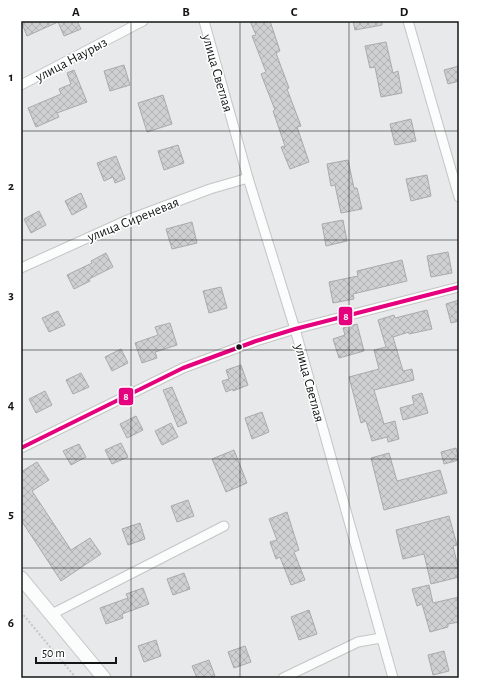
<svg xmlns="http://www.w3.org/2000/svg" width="480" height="699" viewBox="0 0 480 699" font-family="'Alegreya Sans',sans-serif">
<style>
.building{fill:url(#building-cross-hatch);stroke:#a9abab}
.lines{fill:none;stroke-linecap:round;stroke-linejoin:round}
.street-casing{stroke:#c4c5c6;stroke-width:11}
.secondary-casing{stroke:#c4c5c6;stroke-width:15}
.path{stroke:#c6c6c7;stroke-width:2;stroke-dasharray:2 2;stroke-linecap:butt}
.street{stroke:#fbfcfc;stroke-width:9}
.secondary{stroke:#fbfcfc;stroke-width:13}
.bus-1-casing{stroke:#fff;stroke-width:7}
.bus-1{stroke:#e5007d;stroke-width:4}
.grid{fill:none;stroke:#141616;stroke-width:1;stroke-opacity:0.55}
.bus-dot{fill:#141616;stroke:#fff;stroke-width:1.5}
.labels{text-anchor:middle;stroke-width:3;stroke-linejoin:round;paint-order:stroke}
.street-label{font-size:14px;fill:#141616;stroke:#fff}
.line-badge{stroke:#fff;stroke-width:1.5}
.badge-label{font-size:11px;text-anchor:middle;font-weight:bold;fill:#fff}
.neatline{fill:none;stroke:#141616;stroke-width:1.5}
.grid-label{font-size:13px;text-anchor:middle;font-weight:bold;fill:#141616}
</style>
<defs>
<pattern id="building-cross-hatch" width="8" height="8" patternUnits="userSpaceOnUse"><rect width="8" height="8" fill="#cfd0d1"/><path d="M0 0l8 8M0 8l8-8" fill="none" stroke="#b1b2b3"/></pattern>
</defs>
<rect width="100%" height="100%" fill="#e7e9ea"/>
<g class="building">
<path d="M21,21H77L81,29L64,36L58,22L27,36Z"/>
<path d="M250,21H270L280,51L276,53L289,88L287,89L301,126L297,127L309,162L290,169L281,147L285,146L273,111L275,110L261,74L266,72L252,36L256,35Z"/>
<path d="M353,21H382V25L355,30Z"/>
<path d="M386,42L393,73L398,71L402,93L381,97L375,67L370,68L365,46Z"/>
<path d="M124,65L130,85L110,91L104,71Z"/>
<path d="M459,66V81L448,84L444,70Z"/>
<path d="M74,70L87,102L57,113L59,117L36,127L28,108L61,94L59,89L71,84L67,73Z"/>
<path d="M163,95L172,124L147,132L138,103Z"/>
<path d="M411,119L416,141L395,145L390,124Z"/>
<path d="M178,145L184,163L164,170L158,151Z"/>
<path d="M116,156L125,179L115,183L113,177L104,181L97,163Z"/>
<path d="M348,160L354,188H357L362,209L341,213L335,185L331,186L327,164Z"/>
<path d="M427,175L431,196L411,201L406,179Z"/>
<path d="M81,193L87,207L72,215L65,201Z"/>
<path d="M39,211L46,225L31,233L24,219Z"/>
<path d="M343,220L347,241L326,246L322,224Z"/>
<path d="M192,222L197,243L172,249L166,229Z"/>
<path d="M448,252L452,273L431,277L427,256Z"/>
<path d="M106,253L113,267L89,279L90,281L74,289L67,275L92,263L91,261Z"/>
<path d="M402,260L407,281L353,294L354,299L333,303L329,282L358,276L357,271Z"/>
<path d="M221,287L227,308L209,313L203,291Z"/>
<path d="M459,300V321L451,323L446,304Z"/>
<path d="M427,310L432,329L409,334V332L393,337L403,371L412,369L414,380L374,390L384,424L395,421L399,439L388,442L387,437L372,441L366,421L361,423L349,377L379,369L374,350L386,347L378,320L394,315L395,318Z"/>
<path d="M58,311L65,325L49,332L42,318Z"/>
<path d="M170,323L177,345L155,352L157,358L142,363L135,343L158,335L155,327Z"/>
<path d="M357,324L364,351L339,358L333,339L345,335L343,328Z"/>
<path d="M121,349L128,363L112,371L105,357Z"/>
<path d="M241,365L248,385L233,391V389L226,392L222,381L229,379L226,370Z"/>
<path d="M81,373L89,387L73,394L66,380Z"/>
<path d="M172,387L187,423L178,427L163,390Z"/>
<path d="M45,391L52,405L36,413L29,399Z"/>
<path d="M422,393L428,413L403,420L400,408L414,404L412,396Z"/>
<path d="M262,412L269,432L252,439L245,418Z"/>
<path d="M136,416L143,430L127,438L120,424Z"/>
<path d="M171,423L178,437L162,445L155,431Z"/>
<path d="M121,443L128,457L112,464L105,450Z"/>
<path d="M79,444L86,457L71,465L63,451Z"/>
<path d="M456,448L459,460L444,464L441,452Z"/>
<path d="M234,450L247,483L226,492L212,459Z"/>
<path d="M389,453L397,481L440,470L447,493L384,510L371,458Z"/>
<path d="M37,462L49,480L32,491L71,550L90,538L101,554L61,581L21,520V472Z"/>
<path d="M188,500L194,516L177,522L171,506Z"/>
<path d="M287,512L299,550L294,552L305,580L291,585L280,557L276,559L270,542L277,540L269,519Z"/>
<path d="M449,516L457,545L453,546L459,571V577L431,584L424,554L403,559L396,530Z"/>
<path d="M140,523L145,539L128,545L122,529Z"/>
<path d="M184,573L190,589L173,595L167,579Z"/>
<path d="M429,585L433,603L459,597V622L448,624V627L430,632L422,604L417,606L412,589Z"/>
<path d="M143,588L149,604L122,614L123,618L106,624L100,608L128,598L126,594Z"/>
<path d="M309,610L317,634L299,640L291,617Z"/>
<path d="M156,640L161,656L144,662L138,646Z"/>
<path d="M245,646L251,662L234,668L228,652Z"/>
<path d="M444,651L449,671L433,675L428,655Z"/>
<path d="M209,660L215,676L210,678H197L192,666Z"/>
</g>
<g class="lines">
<g class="street-casing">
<g id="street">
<path d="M204,21L248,178L295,329L393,678"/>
<path d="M408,21L459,197"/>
<path d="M21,85L143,21"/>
<path d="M21,268L125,221L210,189L248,178"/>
<path d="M21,448L183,368L256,341L295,329L459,287"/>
<path d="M52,614L224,526"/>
<path d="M283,678L358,642L381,638"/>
</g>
</g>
<g class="secondary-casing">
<path id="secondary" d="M21,578L104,678"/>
</g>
<path class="path" d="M21,612L76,678"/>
<use href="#street" class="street"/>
<use href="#secondary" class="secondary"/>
<g class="bus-1-casing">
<path id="bus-1" d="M21,448L183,368L256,341L295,329L459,287"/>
</g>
<use href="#bus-1" class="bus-1"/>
</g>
<path class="grid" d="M131,21V678M240,21V678M349,21V678M21,131H459M21,240H459M21,350H459M21,459H459M21,568H459"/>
<circle class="bus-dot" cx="239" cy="347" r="3.5"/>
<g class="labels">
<g class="street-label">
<text transform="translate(71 59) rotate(-28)" y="5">улица Наурыз</text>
<text transform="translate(218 73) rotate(74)" y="5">улица Светлая</text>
<text transform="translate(133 219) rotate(-22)" y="5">улица Сиреневая</text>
<text transform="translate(310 383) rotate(75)" y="5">улица Светлая</text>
</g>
</g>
<g class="line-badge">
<rect x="338" y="306" width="15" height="20" rx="4" fill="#e5007d"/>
<rect x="118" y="387" width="16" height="19" rx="4" fill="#e5007d"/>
</g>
<g class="badge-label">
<text x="346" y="320">8</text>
<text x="126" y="400">8</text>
</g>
<rect width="480" height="699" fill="none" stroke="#ffffff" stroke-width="44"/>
<path d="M36 657v6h80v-6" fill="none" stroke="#141616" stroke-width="2"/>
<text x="42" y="657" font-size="12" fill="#141616" stroke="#ffffff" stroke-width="3" paint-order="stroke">50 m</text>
<rect x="22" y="22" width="436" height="655" class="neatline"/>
<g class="grid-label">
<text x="76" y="16">A</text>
<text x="186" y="16">B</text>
<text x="294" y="16">C</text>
<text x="404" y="16">D</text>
<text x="11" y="81">1</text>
<text x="11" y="190">2</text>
<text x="11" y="299">3</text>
<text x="11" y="409">4</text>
<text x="11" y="518">5</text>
<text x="11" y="627">6</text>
</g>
</svg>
